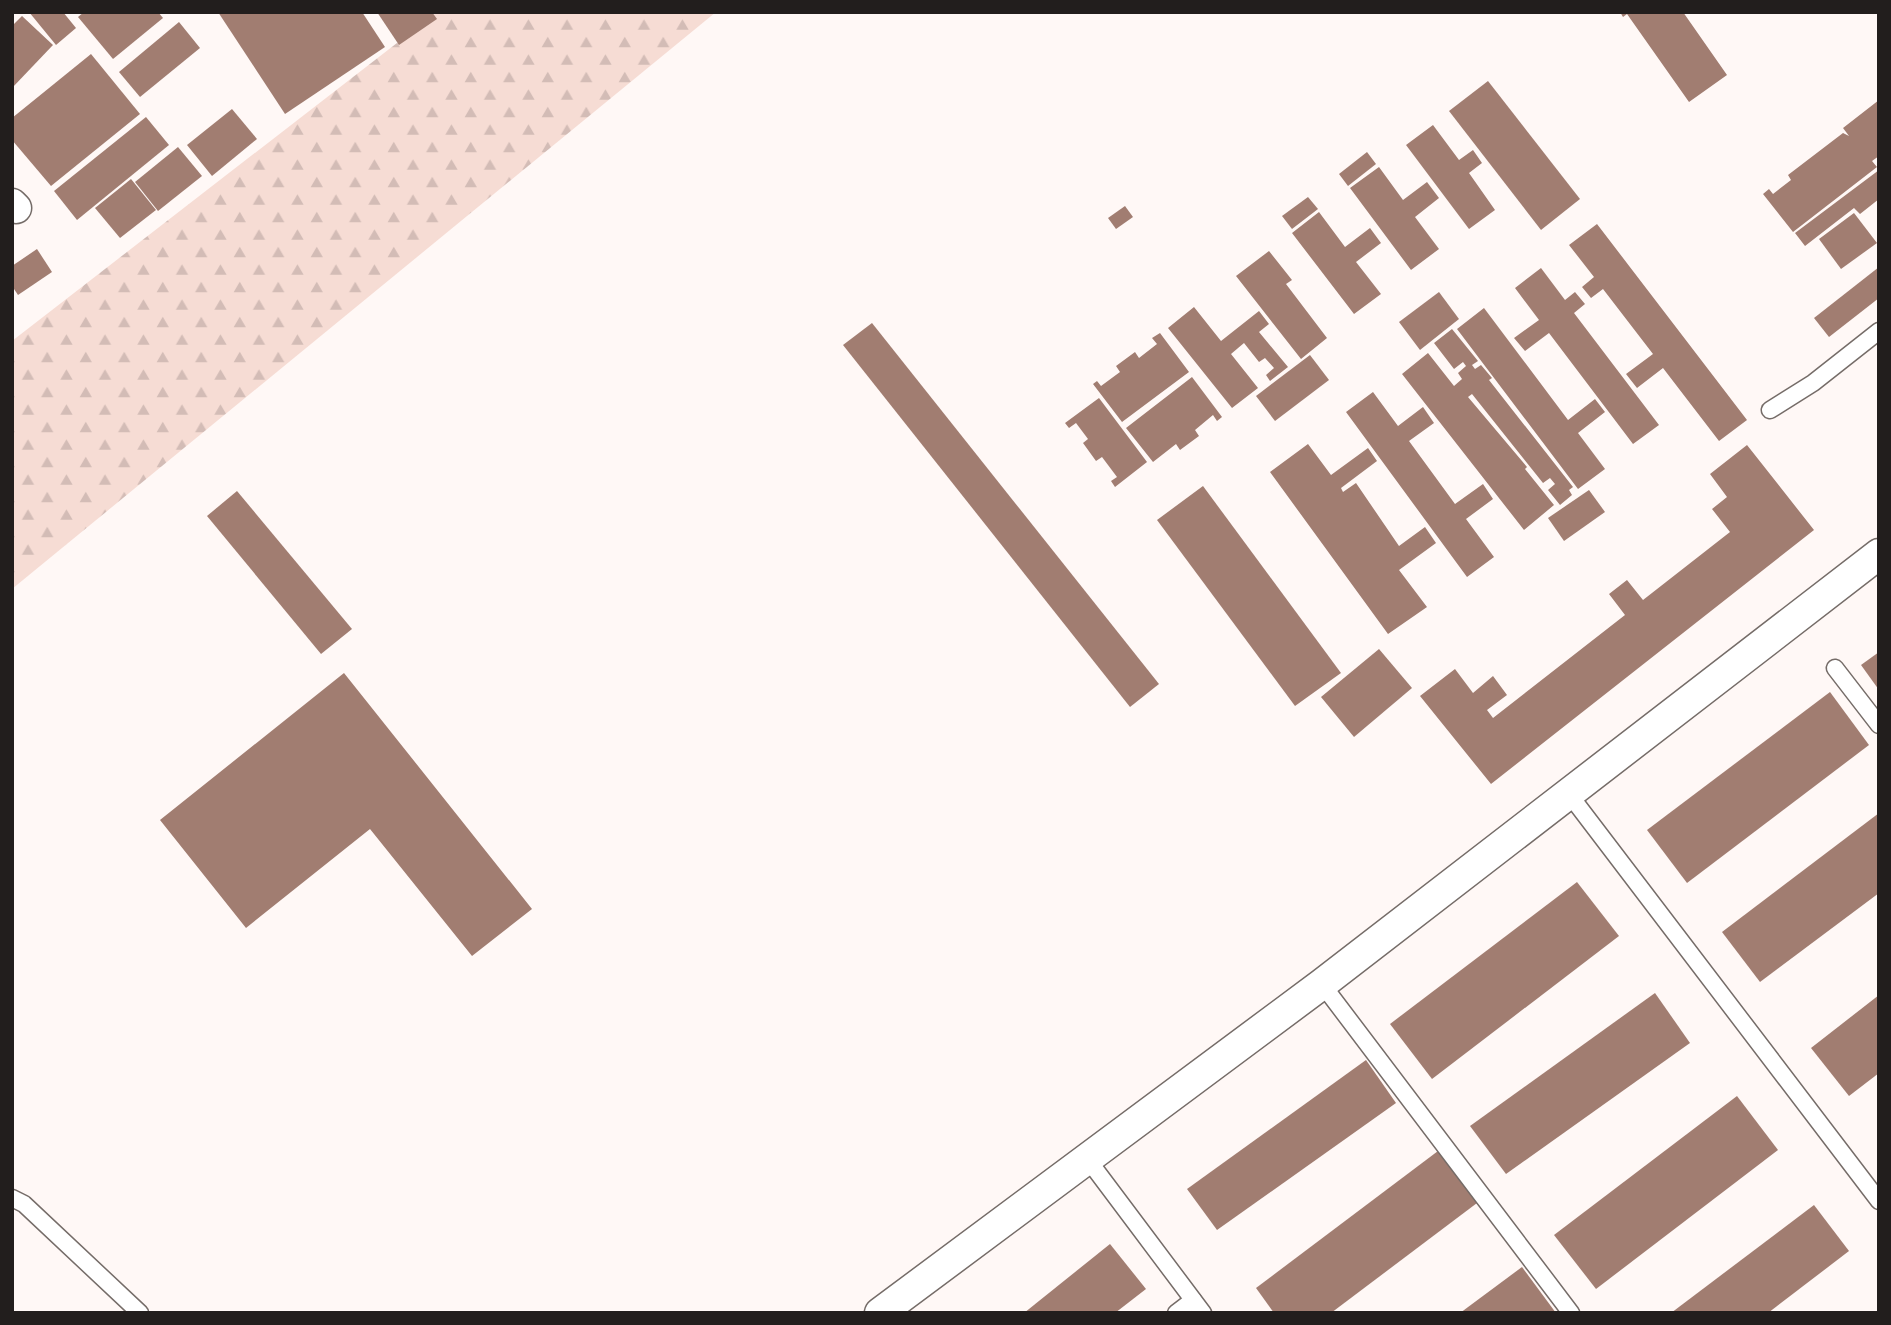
<svg xmlns="http://www.w3.org/2000/svg" width="1891" height="1325" viewBox="0 0 1891 1325" font-family="'Noto Sans',sans-serif">
<style>
.forest{fill:url(#forest-firs)}
.building{fill:#a17d71}
.lines{fill:none;stroke-linecap:round;stroke-linejoin:round}
.service-casing{stroke:#756c68;stroke-width:19}
.minor-casing{stroke:#756c68;stroke-width:33}
.service{stroke:#fff;stroke-width:16}
.minor{stroke:#fff;stroke-width:30}
</style>
<defs>
<pattern id="forest-firs" width="22" height="20" patternUnits="userSpaceOnUse" patternTransform="scale(1.75)"><rect width="22" height="20" fill="#f6dcd4"/><path d="M5 1l3.5 6h-7zM16 11l3.5 6h-7z" fill="#d3bcb6"/></pattern>
</defs>
<rect width="100%" height="100%" fill="#fff8f6"/>
<path class="forest" d="M437,12H716L12,589V341Z"/>
<g class="building">
<path d="M29,12H63L76,28L56,45Z"/>
<path d="M84,12H158L163,18L113,59L78,17Z"/>
<path d="M218,12H362L385,47L285,114Z"/>
<path d="M377,12H432L437,19L399,45Z"/>
<path d="M1620,12H1683L1727,75L1689,102L1627,14L1623,17Z"/>
<path d="M22,16L53,45L12,88V26Z"/>
<path d="M179,22L200,48L140,97L119,72Z"/>
<path d="M91,54L140,114L51,186L12,140V118Z"/>
<path d="M1488,81L1580,199L1541,230L1449,111Z"/>
<path d="M1879,100V156L1872,161L1877,167L1793,232L1763,194L1769,189L1773,194L1791,180L1788,175L1843,133L1849,136L1843,128Z"/>
<path d="M232,109L257,139L212,176L187,145Z"/>
<path d="M146,117L169,145L77,220L54,191Z"/>
<path d="M1433,125L1459,160L1473,150L1482,163L1469,173L1495,210L1469,229L1406,145Z"/>
<path d="M178,147L202,176L158,211L135,182Z"/>
<path d="M1367,152L1376,164L1348,186L1339,174Z"/>
<path d="M1379,167L1403,200L1427,182L1439,198L1415,217L1439,249L1411,270L1350,188Z"/>
<path d="M1879,170V199L1860,214L1854,208L1805,246L1795,233Z"/>
<path d="M131,179L156,210L120,238L95,208Z"/>
<path d="M1308,197L1318,209L1292,229L1282,216Z"/>
<path d="M1125,206L1133,217L1116,229L1108,218Z"/>
<path d="M1319,212L1345,247L1370,228L1381,243L1356,262L1381,294L1354,314L1292,233Z"/>
<path d="M1854,213L1877,243L1841,269L1819,239Z"/>
<path d="M1597,224L1747,420L1719,441L1663,368L1637,388L1626,374L1653,354L1603,289L1591,298L1582,287L1594,277L1569,245Z"/>
<path d="M37,249L52,272L18,295L12,286V266Z"/>
<path d="M1269,251L1292,280L1286,284L1327,338L1301,359L1236,276Z"/>
<path d="M1879,267V298L1829,337L1814,318Z"/>
<path d="M1541,268L1565,300L1575,292L1585,304L1574,313L1659,425L1633,444L1549,333L1525,351L1514,338L1539,320L1515,288Z"/>
<path d="M1439,292L1459,319L1420,350L1399,322Z"/>
<path d="M1194,307L1221,341L1259,311L1269,324L1259,332L1288,367L1270,381L1266,375L1274,368L1265,358L1259,362L1244,343L1231,354L1258,388L1232,408L1168,328Z"/>
<path d="M1484,308L1568,420L1595,399L1605,412L1578,433L1605,469L1578,489L1457,329Z"/>
<path d="M872,323L1159,684L1130,707L843,345Z"/>
<path d="M1452,329L1478,361L1472,365L1475,369L1481,365L1492,378L1489,380L1573,487L1569,490L1572,495L1560,505L1548,490L1555,484L1550,478L1543,483L1472,394L1468,397L1527,467L1525,469L1554,505L1524,530L1402,374L1428,353L1454,386L1462,379L1458,373L1466,366L1463,362L1454,369L1434,343Z"/>
<path d="M1160,333L1189,372L1122,422L1093,384L1097,381L1101,386L1120,372L1116,366L1135,352L1139,358L1157,344L1152,338Z"/>
<path d="M1310,355L1329,380L1275,421L1256,396Z"/>
<path d="M1192,377L1222,417L1217,421L1213,415L1195,430L1199,436L1180,450L1176,444L1153,462L1126,428Z"/>
<path d="M1373,392L1398,426L1423,407L1434,423L1409,441L1455,504L1483,484L1493,499L1466,519L1494,557L1467,577L1346,412Z"/>
<path d="M1099,398L1147,462L1115,487L1111,481L1117,477L1102,457L1096,461L1083,443L1088,439L1076,423L1069,428L1065,423Z"/>
<path d="M1308,444L1331,475L1368,448L1377,461L1341,488L1343,492L1356,483L1399,546L1425,527L1436,543L1399,570L1427,607L1388,634L1270,472Z"/>
<path d="M1747,445L1814,530L1491,784L1420,696L1455,669L1473,693L1493,676L1507,695L1487,710L1493,718L1625,615L1609,594L1627,580L1643,600L1730,532L1712,509L1727,497L1710,474Z"/>
<path d="M1203,486L1341,673L1295,706L1157,520Z"/>
<path d="M1589,490L1605,512L1564,541L1548,518Z"/>
<path d="M237,491L352,629L321,654L207,516Z"/>
<path d="M1379,649L1412,688L1354,737L1321,697Z"/>
<path d="M1879,652V690L1861,665Z"/>
<path d="M344,673L532,909L472,956L370,829L246,928L160,820Z"/>
<path d="M1830,692L1869,745L1687,883L1647,830Z"/>
<path d="M1879,813V893L1760,982L1722,932Z"/>
<path d="M1577,882L1619,936L1432,1079L1390,1024Z"/>
<path d="M1655,993L1690,1043L1506,1174L1470,1126Z"/>
<path d="M1879,995V1073L1849,1096L1811,1048Z"/>
<path d="M1366,1060L1396,1103L1217,1230L1187,1189Z"/>
<path d="M1737,1096L1778,1150L1596,1289L1554,1235Z"/>
<path d="M1442,1148L1481,1200L1331,1313H1274L1256,1288Z"/>
<path d="M1814,1205L1849,1251L1768,1313H1671Z"/>
<path d="M1110,1244L1146,1289L1115,1313H1024Z"/>
<path d="M1522,1267L1556,1313H1460Z"/>
</g>
<g class="lines">
<g class="service-casing">
<g id="service">
<path d="M1770,410L1813,383L1879,331"/>
<path d="M1835,668L1879,725"/>
<path d="M1569,794L1879,1201"/>
<path d="M1322,984L1571,1313"/>
<path d="M1086,1157L1203,1313"/>
<path d="M12,1198L24,1204L140,1313"/>
<path d="M1176,1313L1193,1300"/>
</g>
</g>
<g class="minor-casing">
<g id="minor">
<path d="M12,204L16,208"/>
<path d="M880,1313L1322,984L1879,554"/>
</g>
</g>
<use href="#service" class="service"/>
<use href="#minor" class="minor"/>
</g>
<rect width="1891" height="1325" fill="none" stroke="#221e1d" stroke-width="28"/>
</svg>
